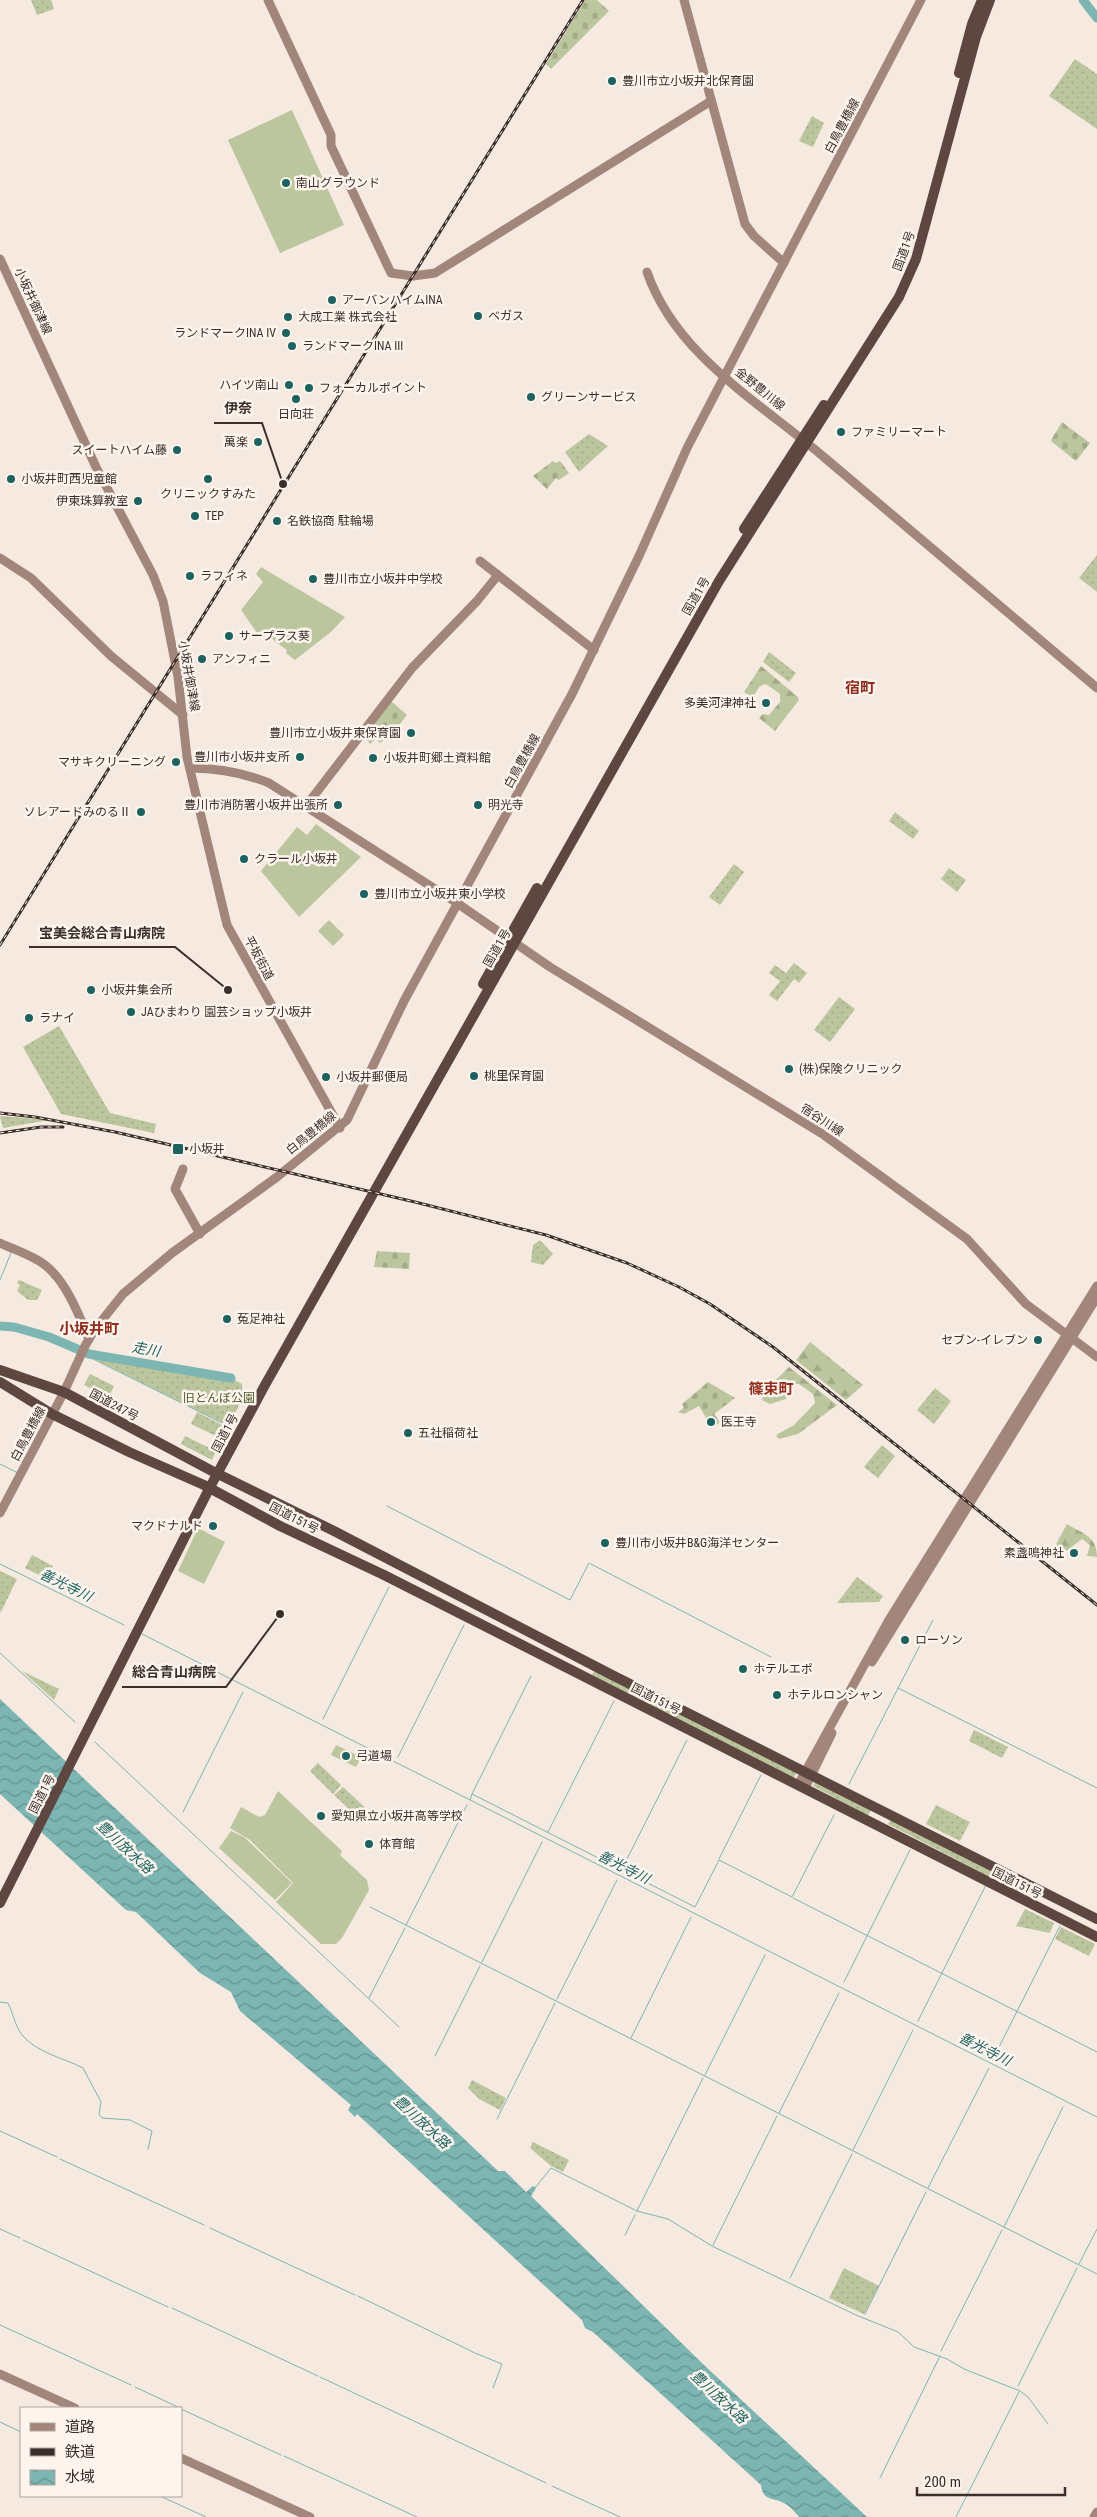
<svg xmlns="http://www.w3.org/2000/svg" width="1097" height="2517" viewBox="0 0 1097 2517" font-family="'Roboto Condensed','Noto Sans JP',sans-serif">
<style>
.grass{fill:url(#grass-dots)}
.forest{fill:url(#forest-firs)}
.cemetery{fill:url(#cemetery-stones)}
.pitch{fill:#bcc69e}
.water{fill:url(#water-waves)}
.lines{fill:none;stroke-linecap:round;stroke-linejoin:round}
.stream{stroke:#7cb5b2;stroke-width:1}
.river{stroke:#7cb5b2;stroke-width:9}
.secondary{stroke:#a3867b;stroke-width:9}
.highway{stroke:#5d4740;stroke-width:10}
.rail-casing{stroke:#3c2e2a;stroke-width:3}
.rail{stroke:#fcf4ed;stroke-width:1;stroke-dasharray:4;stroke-linecap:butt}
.poi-dot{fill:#1b6260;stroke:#fcf4ed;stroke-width:2}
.labels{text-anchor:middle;stroke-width:5;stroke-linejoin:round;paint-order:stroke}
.poi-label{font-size:12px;fill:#3c2e2a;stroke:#fcf4ed;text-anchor:start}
.street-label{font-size:12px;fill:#3c2e2a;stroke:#fcf4ed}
.park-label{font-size:12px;fill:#4f5c2b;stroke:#fcf4ed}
.water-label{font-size:14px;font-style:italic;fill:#1b6260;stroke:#fcf4ed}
.quarter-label{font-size:15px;font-weight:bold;fill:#922d1c;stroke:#fcf4ed}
.leader{fill:none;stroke:#3c2e2a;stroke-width:2}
.callout-dot{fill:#3c2e2a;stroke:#fcf4ed;stroke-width:2}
.callout-label{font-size:14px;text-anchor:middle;font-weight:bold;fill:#3c2e2a;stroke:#fcf4ed;stroke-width:5;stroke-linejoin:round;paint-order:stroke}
</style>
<defs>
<pattern id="grass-dots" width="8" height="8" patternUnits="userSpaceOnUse" patternTransform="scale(1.25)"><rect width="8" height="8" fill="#bcc69e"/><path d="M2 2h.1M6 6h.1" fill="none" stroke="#a2aa88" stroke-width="1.8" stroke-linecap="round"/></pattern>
<pattern id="forest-firs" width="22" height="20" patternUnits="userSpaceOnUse" patternTransform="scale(1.25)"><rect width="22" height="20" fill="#bcc69e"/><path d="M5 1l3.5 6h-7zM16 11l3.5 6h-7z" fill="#a2aa88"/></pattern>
<pattern id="cemetery-stones" width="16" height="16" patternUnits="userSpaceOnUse" patternTransform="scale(1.25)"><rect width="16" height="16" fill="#bcc69e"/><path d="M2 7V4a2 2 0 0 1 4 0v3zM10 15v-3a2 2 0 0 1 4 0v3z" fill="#a2aa88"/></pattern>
<pattern id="water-waves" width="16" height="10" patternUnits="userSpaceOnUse" patternTransform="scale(1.25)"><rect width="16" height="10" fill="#7cb5b2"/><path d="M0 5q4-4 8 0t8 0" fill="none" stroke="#679491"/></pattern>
</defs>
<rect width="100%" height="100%" fill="#f5e9e0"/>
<g class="grass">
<path d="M31,0H51L54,9L37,15Z"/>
<path d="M1075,59L1097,74V129L1049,96Z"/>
<path d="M812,116L824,123L813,147L799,141Z"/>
<path d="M589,434L608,446L579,472L565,452Z"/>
<path d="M1097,555V592L1079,578Z"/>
<path d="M769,652L796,673L789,682L763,662Z"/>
<path d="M895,812L919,831L913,839L889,821Z"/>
<path d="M734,864L744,872L720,905L709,897Z"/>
<path d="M949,868L966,880L957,892L941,879Z"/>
<path d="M794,963L807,973L799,983L794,979L777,1001L769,995L780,981L769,973L775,965L786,973Z"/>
<path d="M839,997L855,1009L830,1042L814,1030Z"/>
<path d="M59,1026L110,1113L156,1124L154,1133L61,1114L23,1047Z"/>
<path d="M0,1116L49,1120L3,1128Z"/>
<path d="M540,1240L553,1254L543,1265L531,1262L533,1245Z"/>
<path d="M19,1280L42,1290L37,1300H28L17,1291L20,1285L17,1283Z"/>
<path d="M87,1353L235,1380L242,1384L243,1397L229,1426L86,1355Z"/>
<path d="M90,1374L114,1386L109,1397L84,1385Z"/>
<path d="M935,1388L951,1401L934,1424L917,1410Z"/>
<path d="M197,1412L228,1428L222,1439L191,1424Z"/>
<path d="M185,1436L216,1451L212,1460L181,1444Z"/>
<path d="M882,1445L895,1456L878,1478L864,1467Z"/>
<path d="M32,1555L53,1566L47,1579L25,1568Z"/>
<path d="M0,1571L17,1579L1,1612L0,1611Z"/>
<path d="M857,1577L883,1596L879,1602L837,1603Z"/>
<path d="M596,1668L798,1771L793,1779L592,1675Z"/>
<path d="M22,1671L59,1689L54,1700Z"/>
<path d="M974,1730L1008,1747L1002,1758L969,1741Z"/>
<path d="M318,1763L341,1785L333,1794L310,1771Z"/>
<path d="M816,1780L871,1810L868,1816L813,1786Z"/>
<path d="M343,1787L370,1812L362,1821L334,1795Z"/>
<path d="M936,1805L970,1822L960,1841L926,1824Z"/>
<path d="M892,1818L1022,1886L1019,1892L888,1824Z"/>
<path d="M1025,1909L1054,1923L1050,1933L1016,1926Z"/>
<path d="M1061,1927L1095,1944L1089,1956L1055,1939Z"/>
<path d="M472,2080L506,2098L500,2110L479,2099L468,2088Z"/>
<path d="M533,2142L569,2160L563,2172L551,2166L530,2148Z"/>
<path d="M844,2268L879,2286L864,2314L829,2298Z"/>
</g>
<g class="forest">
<path d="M761,666L798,697L799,700L775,731L759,718L763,714L769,715L780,702V694L766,684L760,686L752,698L744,692Z"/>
<path d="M810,1342L863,1385L846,1400L796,1360Z"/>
<path d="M789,1367L837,1405L798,1434L779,1439L776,1436L778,1434L794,1425L815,1403L813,1394L799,1384H793L786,1399L770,1404L762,1400L765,1391Z"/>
<path d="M1067,1524C1083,1534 1097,1536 1097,1557L1087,1556L1090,1545L1082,1539L1065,1552L1060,1547L1048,1559Z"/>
</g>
<g class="cemetery">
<path d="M585,0H597L609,11L551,69L546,64Z"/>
<path d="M1062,422L1090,443L1076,461L1052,442L1051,440Z"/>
<path d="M553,461L556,463L560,461L569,473L559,480L556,478L547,489L533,476Z"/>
<path d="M391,701L407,715L393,733L380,743L376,739L370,744L364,737Z"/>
<path d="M377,1251L410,1253L409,1269L374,1267Z"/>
<path d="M708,1382L735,1398L714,1414L720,1422L712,1428L699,1406L684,1414L678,1412L684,1408L682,1404Z"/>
</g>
<g class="pitch">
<path d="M292,110L344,225L280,253L228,140Z"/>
<path d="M261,567L345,617L332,631L295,660L286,653L287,650L261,631L257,633L241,610L263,582L256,574Z"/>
<path d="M316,824L361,857L299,917L261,871L297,827L307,835Z"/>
<path d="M329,920L344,935L333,946L318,931Z"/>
<path d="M198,1528L225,1542L204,1584L178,1571Z"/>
<path d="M336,1745L361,1757L356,1767L331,1755Z"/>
<path d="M278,1791L342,1851L340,1855L367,1880L369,1890L342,1938L336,1944H321L276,1902L293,1883L250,1840L230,1828L241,1807L259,1817L265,1815Z"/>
<path d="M231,1831L244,1837L292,1883L275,1900L219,1848Z"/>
</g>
<path class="water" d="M0,1699L498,2171H505L526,2192L533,2186L536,2188L531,2196L704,2365L867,2517H799C795,2512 790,2506 784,2503C774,2497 763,2502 761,2485L593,2332L585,2328L582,2320L357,2114L355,2117L348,2110L351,2105L240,2011L231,1992L200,1973L136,1912L126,1910L0,1794Z"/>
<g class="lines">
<g class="stream">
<path d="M0,1280L11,1253"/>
<path d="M85,1355L228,1426"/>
<path d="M0,1464L18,1473"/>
<path d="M387,1506L570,1600L589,1563L771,1657"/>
<path d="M0,1564L124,1625"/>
<path d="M142,1634L1097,2117"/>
<path d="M0,1653L75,1722"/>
<path d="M898,1688L1097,1788"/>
<path d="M323,1719L389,1587"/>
<path d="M95,1742L399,2027"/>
<path d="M398,1757L464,1625"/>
<path d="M849,1784L933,1620"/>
<path d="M472,1794L531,1676"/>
<path d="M470,1800L472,1794L695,1907L719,1860L792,1897L834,1815"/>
<path d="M183,1812L243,1692"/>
<path d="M548,1832L614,1701"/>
<path d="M719,1859L761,1775"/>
<path d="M622,1869L687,1740"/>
<path d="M793,1898L1097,2052"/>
<path d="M370,1907L1097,2274"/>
<path d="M406,1925L467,1805"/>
<path d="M482,1962L542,1842"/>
<path d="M844,1982L910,1850"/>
<path d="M369,1998L405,1928"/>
<path d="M557,1999L617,1880"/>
<path d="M0,2002L8,2003C13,2013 15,2026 22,2035C37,2053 64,2058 83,2068L101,2102L99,2114L102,2118L130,2120L152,2131L148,2149"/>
<path d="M918,2021L986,1885"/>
<path d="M631,2038L691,1917"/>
<path d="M435,2056L480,1966"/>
<path d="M993,2059L1060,1926"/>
<path d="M705,2075L765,1955"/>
<path d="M779,2113L839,1993"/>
<path d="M497,2119L555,2003"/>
<path d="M0,2131L57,2157"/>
<path d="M853,2150L913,2030"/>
<path d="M60,2159L204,2225"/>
<path d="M535,2188L551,2168L637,2211L668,2219L712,2246L856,2315L898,2332L914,2347L947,2359L964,2369L1020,2391L1028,2397L1048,2424"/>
<path d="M928,2188L989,2068"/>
<path d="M637,2211L703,2078"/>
<path d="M1004,2227L1063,2107"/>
<path d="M210,2228L355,2295"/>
<path d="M0,2229L20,2238"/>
<path d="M625,2235L635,2215"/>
<path d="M23,2240L168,2307"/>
<path d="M713,2245L777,2116"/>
<path d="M1079,2264L1097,2229"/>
<path d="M790,2278L852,2154"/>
<path d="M358,2296L475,2353L502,2364L493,2388"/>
<path d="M172,2308L318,2376"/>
<path d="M865,2314L926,2192"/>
<path d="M0,2325L131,2385"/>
<path d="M941,2351L1002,2230"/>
<path d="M320,2377L546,2483"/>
<path d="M1018,2386L1077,2268"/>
<path d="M135,2387L180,2408"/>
<path d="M181,2409L281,2455"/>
<path d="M0,2422L21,2432"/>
<path d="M284,2456L417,2517"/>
<path d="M880,2478L940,2356"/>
<path d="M552,2486L620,2517"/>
<path d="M160,2496L206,2517"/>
<path d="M956,2517L1019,2392"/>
</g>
<g class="river">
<path d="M1083,0L1097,18"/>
<path d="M0,1326L14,1327L49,1337L89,1354L231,1378"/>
</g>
<g class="secondary">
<path d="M268,0L331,135V146L391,273L413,276L435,273L711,101"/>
<path d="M684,0L745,224L754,236L784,263"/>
<path d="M0,259L96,467L153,575L163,601L178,677L187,757L227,925L340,1128"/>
<path d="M647,272C676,356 761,403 825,458C915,535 1007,611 1097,688"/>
<path d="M0,558L31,578L111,656L183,715"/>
<path d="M480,561L594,650"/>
<path d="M190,768C217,768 244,773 269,783L454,901L550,967L824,1135L967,1239L1026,1304L1097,1357"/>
<path d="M306,806L412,668L477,601L498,575"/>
<path d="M183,1169L175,1189L200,1234"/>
<path d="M0,1243C15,1250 32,1255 45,1265C66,1281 79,1315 89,1339"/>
<path d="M0,1513L64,1392L85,1346L95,1329L123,1294L172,1253L277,1177L347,1120L404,1001L572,694L639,556L688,446L921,0"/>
<path d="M872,1662L1097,1297"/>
<path d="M798,1785L889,1620L1097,1286"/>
<path d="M805,1788L832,1733"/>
<path d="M0,2374L75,2408"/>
<path d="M181,2458L310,2517"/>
<path d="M1094,2517L1097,2512"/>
</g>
<g class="highway">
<path d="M959,73L972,24L982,0"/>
<path d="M744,529L824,405"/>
<path d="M483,984L537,888"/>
<path d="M0,1370L64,1392L212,1471L334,1531L612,1675L1097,1919"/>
<path d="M0,1382L52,1414L129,1452L204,1485L280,1526L384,1575L1097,1937"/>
<path d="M0,1903L209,1489L265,1385L719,581L899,297L916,259L976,37L990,0"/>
</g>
<g class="rail-casing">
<g id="rail">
<path d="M0,945L583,0"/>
<path d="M0,1113L35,1117L115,1132L415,1202L546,1235L627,1263L679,1287L710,1304L773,1347L1097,1605"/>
<path d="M0,1133L41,1127H63"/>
</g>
</g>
<use href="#rail" class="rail"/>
</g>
<g class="poi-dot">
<circle cx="612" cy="81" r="5"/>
<circle cx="286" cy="183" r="5"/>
<circle cx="332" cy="300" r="5"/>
<circle cx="478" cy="316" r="5"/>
<circle cx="288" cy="317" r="5"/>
<circle cx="286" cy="333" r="5"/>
<circle cx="292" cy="346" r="5"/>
<circle cx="289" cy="385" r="5"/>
<circle cx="309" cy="388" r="5"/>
<circle cx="531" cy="397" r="5"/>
<circle cx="296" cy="399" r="5"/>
<circle cx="841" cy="432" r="5"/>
<circle cx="258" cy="442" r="5"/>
<circle cx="177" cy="450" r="5"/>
<circle cx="11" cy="479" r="5"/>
<circle cx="208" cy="479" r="5"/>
<circle cx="138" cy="501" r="5"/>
<circle cx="195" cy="516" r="5"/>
<circle cx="277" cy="521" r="5"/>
<circle cx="190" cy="576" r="5"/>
<circle cx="313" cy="579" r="5"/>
<circle cx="229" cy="636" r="5"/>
<circle cx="202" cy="659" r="5"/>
<circle cx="766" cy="703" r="5"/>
<circle cx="411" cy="733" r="5"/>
<circle cx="300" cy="757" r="5"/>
<circle cx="373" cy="758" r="5"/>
<circle cx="176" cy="762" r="5"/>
<circle cx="338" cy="805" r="5"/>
<circle cx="478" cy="805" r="5"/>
<circle cx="141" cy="812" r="5"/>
<circle cx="244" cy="859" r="5"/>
<circle cx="364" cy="894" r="5"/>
<circle cx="91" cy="990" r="5"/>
<circle cx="131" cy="1012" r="5"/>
<circle cx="29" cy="1018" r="5"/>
<circle cx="789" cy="1069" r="5"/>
<circle cx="474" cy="1076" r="5"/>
<circle cx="326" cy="1077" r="5"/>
<rect x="172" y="1143" width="12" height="12" rx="2.5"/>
<circle cx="227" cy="1319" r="5"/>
<circle cx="1038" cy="1340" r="5"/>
<circle cx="711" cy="1422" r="5"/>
<circle cx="408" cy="1433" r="5"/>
<circle cx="213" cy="1526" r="5"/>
<circle cx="605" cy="1543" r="5"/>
<circle cx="1074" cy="1553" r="5"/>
<circle cx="905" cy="1640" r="5"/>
<circle cx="743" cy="1669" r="5"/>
<circle cx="777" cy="1695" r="5"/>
<circle cx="346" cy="1756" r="5"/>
<circle cx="321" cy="1816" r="5"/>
<circle cx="369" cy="1844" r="5"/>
</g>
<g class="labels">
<g class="poi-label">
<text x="622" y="85">豊川市立小坂井北保育園</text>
<text x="296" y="187">南山グラウンド</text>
<text x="342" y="304">アーバンハイムINA</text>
<text x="488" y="320">ベガス</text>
<text x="298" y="321">大成工業 株式会社</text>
<text x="276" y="337" text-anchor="end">ランドマークINA IV</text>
<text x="302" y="350">ランドマークINA III</text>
<text x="279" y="389" text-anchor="end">ハイツ南山</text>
<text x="319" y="392">フォーカルポイント</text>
<text x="541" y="401">グリーンサービス</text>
<text x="296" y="418" text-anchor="middle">日向荘</text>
<text x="851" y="436">ファミリーマート</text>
<text x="248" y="446" text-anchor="end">萬楽</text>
<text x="167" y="454" text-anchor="end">スイートハイム藤</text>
<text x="21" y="483">小坂井町西児童館</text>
<text x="208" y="498" text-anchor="middle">クリニックすみた</text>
<text x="128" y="505" text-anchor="end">伊東珠算教室</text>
<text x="205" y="520">TEP</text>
<text x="287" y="525">名鉄協商 駐輪場</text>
<text x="200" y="580">ラフィネ</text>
<text x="323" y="583">豊川市立小坂井中学校</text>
<text x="239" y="640">サープラス葵</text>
<text x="212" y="663">アンフィニ</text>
<text x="756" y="707" text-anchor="end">多美河津神社</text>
<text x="401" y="737" text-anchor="end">豊川市立小坂井東保育園</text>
<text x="290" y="761" text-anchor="end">豊川市小坂井支所</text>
<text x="383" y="762">小坂井町郷土資料館</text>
<text x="166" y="766" text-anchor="end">マサキクリーニング</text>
<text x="328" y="809" text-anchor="end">豊川市消防署小坂井出張所</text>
<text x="488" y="809">明光寺</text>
<text x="131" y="816" text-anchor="end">ソレアードみのるⅡ</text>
<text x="254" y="863">クラール小坂井</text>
<text x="374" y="898">豊川市立小坂井東小学校</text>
<text x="101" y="994">小坂井集会所</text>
<text x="141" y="1016">JAひまわり 園芸ショップ小坂井</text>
<text x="39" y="1022">ラナイ</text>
<text x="799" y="1073">(株)保険クリニック</text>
<text x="484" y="1080">桃里保育園</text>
<text x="336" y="1081">小坂井郵便局</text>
<text x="189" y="1153">小坂井</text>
<text x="237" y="1323">菟足神社</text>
<text x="1028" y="1344" text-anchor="end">セブン-イレブン</text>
<text x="721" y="1426">医王寺</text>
<text x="418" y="1437">五社稲荷社</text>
<text x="203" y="1530" text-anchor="end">マクドナルド</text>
<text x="615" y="1547">豊川市小坂井B&amp;G海洋センター</text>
<text x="1064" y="1557" text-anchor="end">素盞鳴神社</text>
<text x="915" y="1644">ローソン</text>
<text x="753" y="1673">ホテルエポ</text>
<text x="787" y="1699">ホテルロンシャン</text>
<text x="356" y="1760">弓道場</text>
<text x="331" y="1820">愛知県立小坂井高等学校</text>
<text x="379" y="1848">体育館</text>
</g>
<g class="street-label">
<text transform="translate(842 126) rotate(-62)" y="4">白鳥豊橋線</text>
<text transform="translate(904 251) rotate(-70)" y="4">国道1号</text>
<text transform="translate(33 301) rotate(65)" y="4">小坂井御津線</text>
<text transform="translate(760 389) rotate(39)" y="4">金野豊川線</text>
<text transform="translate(696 596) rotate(-60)" y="4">国道1号</text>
<text transform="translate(189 676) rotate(80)" y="4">小坂井御津線</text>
<text transform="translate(522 761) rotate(-61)" y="4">白鳥豊橋線</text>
<text transform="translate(497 948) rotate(-60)" y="4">国道1号</text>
<text transform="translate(259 958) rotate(62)" y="4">平坂街道</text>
<text transform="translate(822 1120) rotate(33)" y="4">宿谷川線</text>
<text transform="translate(311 1133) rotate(-39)" y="4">白鳥豊橋線</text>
<text transform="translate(114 1405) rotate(28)" y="4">国道247号</text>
<text transform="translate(225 1433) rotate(-62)" y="4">国道1号</text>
<text transform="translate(28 1434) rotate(-62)" y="4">白鳥豊橋線</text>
<text transform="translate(294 1518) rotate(27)" y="4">国道151号</text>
<text transform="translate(656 1699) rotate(27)" y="4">国道151号</text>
<text transform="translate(42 1794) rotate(-63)" y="4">国道1号</text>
<text transform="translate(1017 1883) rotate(27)" y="4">国道151号</text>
</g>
<g class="park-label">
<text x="219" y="1402">旧とんぼ公園</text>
</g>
<g class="water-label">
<text transform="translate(146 1349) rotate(10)" y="5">走川</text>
<text transform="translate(66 1585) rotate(26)" y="5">善光寺川</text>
<text transform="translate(125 1847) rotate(43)" y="5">豊川放水路</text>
<text transform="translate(624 1867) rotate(27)" y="5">善光寺川</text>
<text transform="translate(985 2049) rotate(27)" y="5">善光寺川</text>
<text transform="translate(422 2122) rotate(43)" y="5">豊川放水路</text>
<text transform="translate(719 2397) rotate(43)" y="5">豊川放水路</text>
</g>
<g class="quarter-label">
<text x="860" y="693">宿町</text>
<text x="89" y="1334">小坂井町</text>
<text x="771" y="1394">篠束町</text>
</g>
</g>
<path class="leader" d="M283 484L262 423H214M228 990L175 947H29M280 1614L226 1687H122"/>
<g class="callout-dot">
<circle cx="283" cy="484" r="5"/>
<circle cx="228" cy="990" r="5"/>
<circle cx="280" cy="1614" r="5"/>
</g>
<g class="callout-label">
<text x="238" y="413">伊奈</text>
<text x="102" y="938">宝美会総合青山病院</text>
<text x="174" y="1677">総合青山病院</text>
</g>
<rect x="20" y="2407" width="162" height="90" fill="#fcf4ed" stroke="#afa59f"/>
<rect x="30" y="2423" width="25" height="8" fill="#a3867b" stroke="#afa59f"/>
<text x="65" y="2432" font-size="15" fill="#3c2e2a">道路</text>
<rect x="30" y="2448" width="25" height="8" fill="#3c2e2a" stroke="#afa59f"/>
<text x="65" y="2457" font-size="15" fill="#3c2e2a">鉄道</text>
<rect x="30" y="2470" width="25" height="15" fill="url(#water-waves)" stroke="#afa59f"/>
<text x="65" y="2482" font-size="15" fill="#3c2e2a">水域</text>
<path d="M917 2487v8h148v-8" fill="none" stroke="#3c2e2a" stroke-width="2.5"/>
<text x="924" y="2487" font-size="15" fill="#3c2e2a" stroke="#fcf4ed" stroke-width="4" paint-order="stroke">200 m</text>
</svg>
